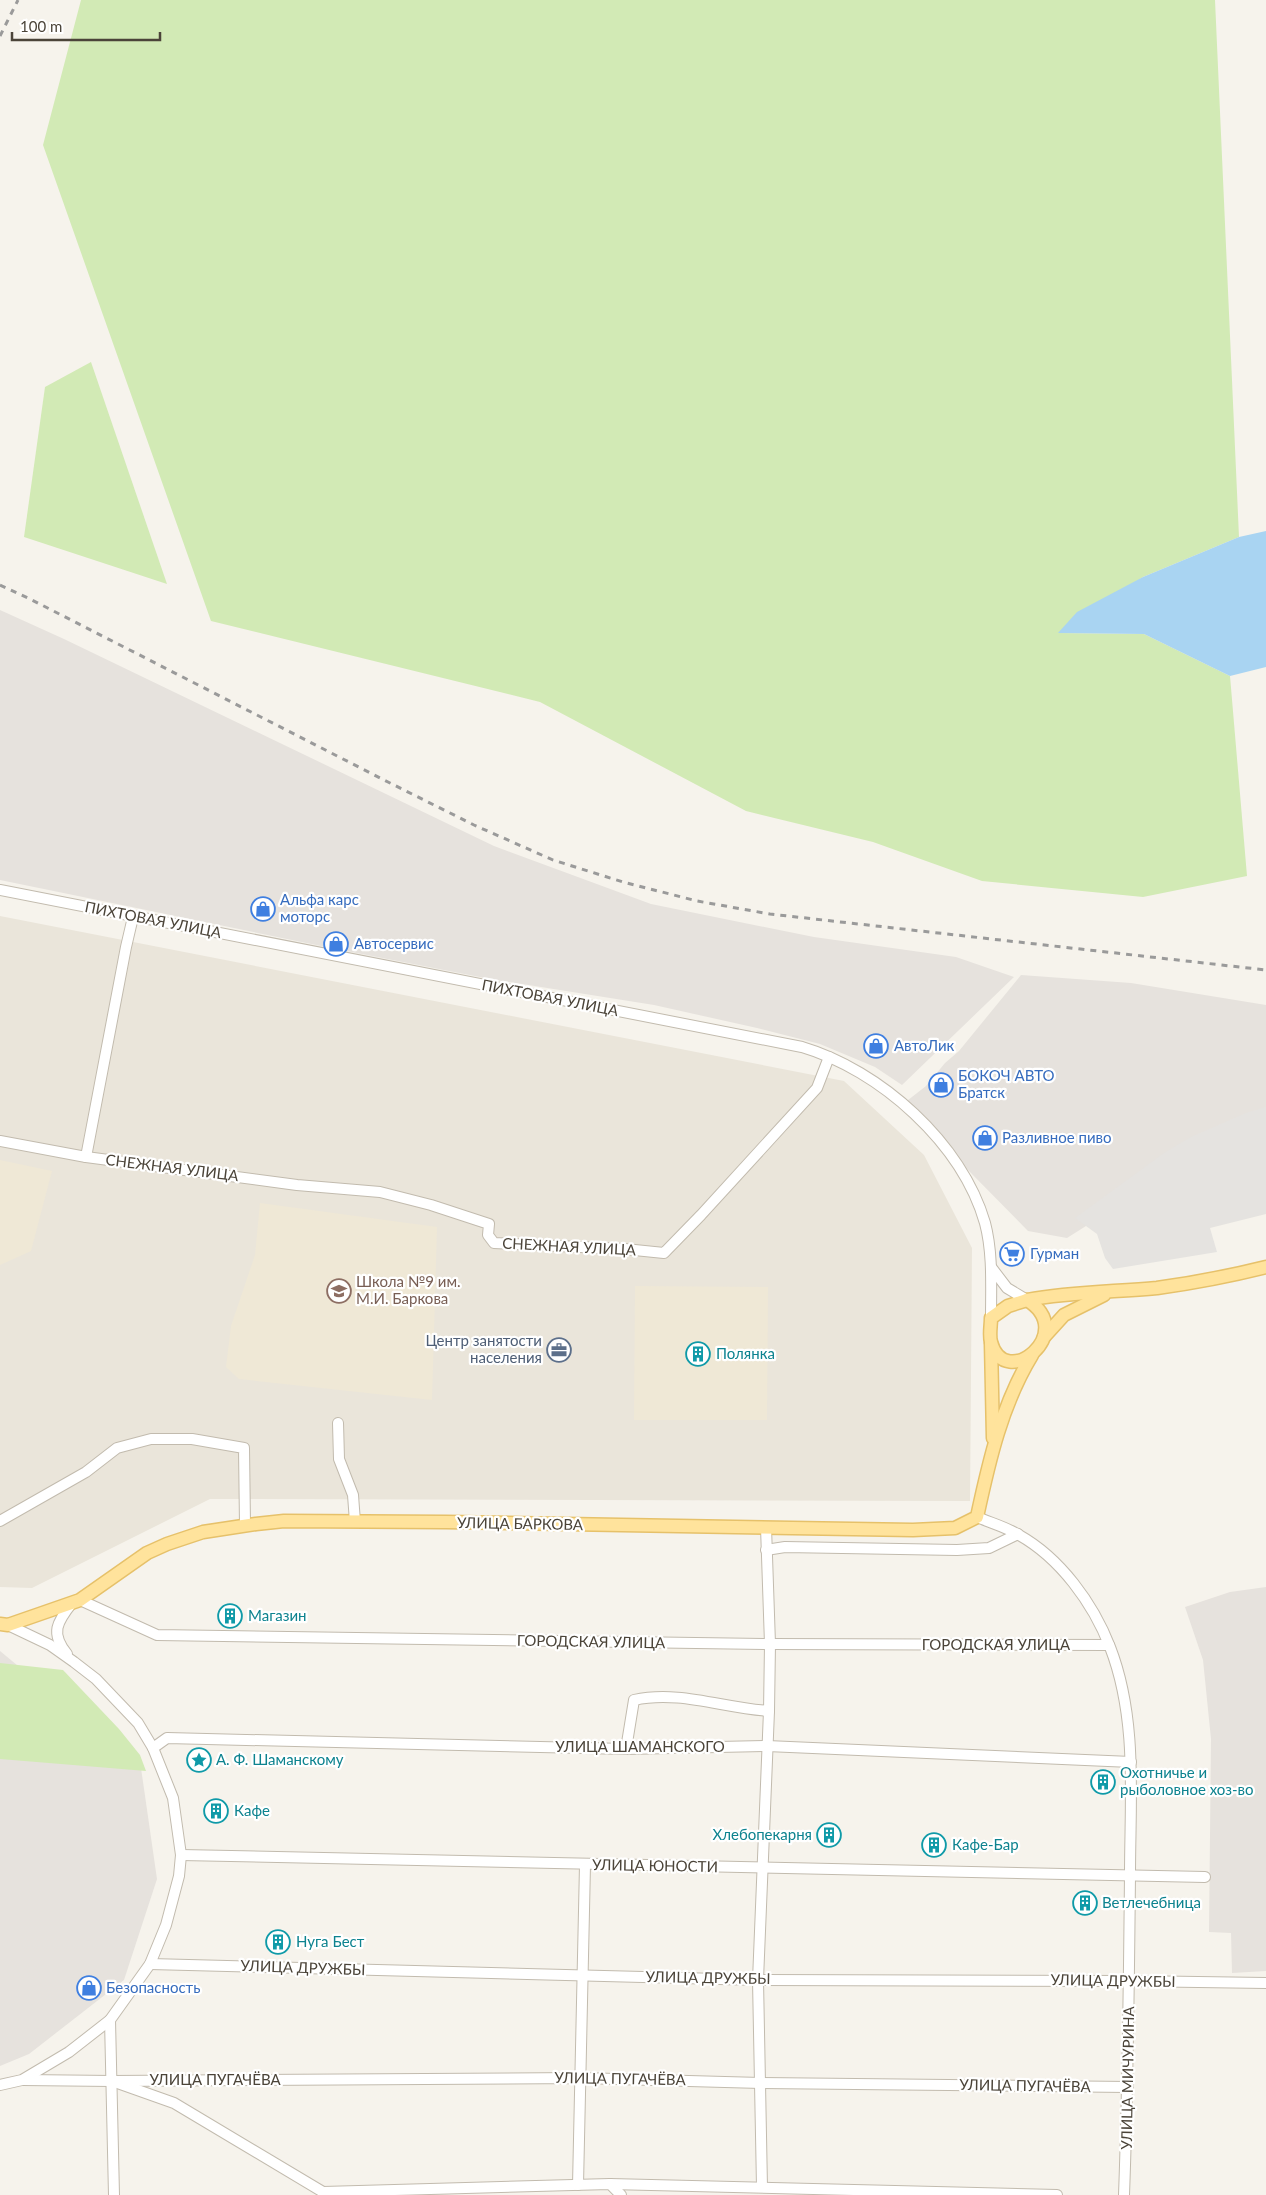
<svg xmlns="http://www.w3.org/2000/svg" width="1266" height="2195" viewBox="0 0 1266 2195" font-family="Lato,sans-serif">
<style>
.residential{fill:#eae5da}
.industrial{fill:#e6e2dd}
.education{fill:#efe8d6}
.green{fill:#d2eab5}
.parking{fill:#e5e3e0}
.water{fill:#a9d4f2}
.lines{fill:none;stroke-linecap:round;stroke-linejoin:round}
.minor-casing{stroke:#c2bbae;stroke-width:12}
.major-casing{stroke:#e6c16a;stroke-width:15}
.minor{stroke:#fff;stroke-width:10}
.major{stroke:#ffe39c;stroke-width:12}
.rail{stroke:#9a9a9a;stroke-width:3;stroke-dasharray:6 6;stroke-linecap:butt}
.labels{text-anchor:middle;stroke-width:4.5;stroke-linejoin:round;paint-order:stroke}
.shop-label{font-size:15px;fill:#366cbe;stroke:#fff;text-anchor:start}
.street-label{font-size:15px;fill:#4b4439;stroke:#fff}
.education-label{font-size:15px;fill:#785e54;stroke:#fff;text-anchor:start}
.service-label{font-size:15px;fill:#4e5e75;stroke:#fff;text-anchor:end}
.culture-label{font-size:15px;fill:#0d838f;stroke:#fff;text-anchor:start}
</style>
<rect width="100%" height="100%" fill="#f6f3ec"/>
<path class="residential" d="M0,916L844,1081L924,1155L972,1248L970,1501L210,1499L32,1588L0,1587Z"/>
<g class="industrial">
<path d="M0,610L64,639L494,846L651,904L814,937L956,957L1014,977L902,1085L875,1067L820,1044L757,1028L654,1005L490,979L326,947L0,880Z"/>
<path d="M1021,975L1131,983L1266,1005V1127L1173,1171L1067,1238L1028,1231L903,1104L926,1086L945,1063L959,1051Z"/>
<path d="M1266,1587V1971L1232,1973L1231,1933L1209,1932L1211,1739L1203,1660L1185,1607L1230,1592Z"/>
<path d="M0,1651L141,1768L157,1879L124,1980L29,2054L0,2066Z"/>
</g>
<g class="education">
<path d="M0,1160L52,1171L31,1251L0,1265Z"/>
<path d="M260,1203L437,1227L432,1400L239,1379L226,1367L231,1326L255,1255Z"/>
<path d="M635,1286L768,1287L767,1420H634Z"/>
</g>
<g class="green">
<path d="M81,0H1215L1239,537L1143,577L1059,633L1144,634L1230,676L1247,876L1143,897L982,881L873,842L746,811L540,702L211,621L43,145Z"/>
<path d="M91,362L167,584L24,537L45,387Z"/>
<path d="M0,1663L63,1670L119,1729L140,1755L146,1771L0,1759Z"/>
</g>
<path class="parking" d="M1266,1107V1214L1210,1228L1217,1252L1113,1269L1105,1258L1097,1234L1075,1218L1164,1153L1191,1137L1246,1113Z"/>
<path class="water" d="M1266,531V667L1230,676L1144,634L1058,633L1077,612L1143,577L1239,537Z"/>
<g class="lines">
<g class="minor-casing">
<g id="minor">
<path d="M0,890L802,1047C880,1070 962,1143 985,1223C993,1253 991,1287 991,1318"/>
<path d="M0,1141L86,1157L297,1185L380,1192L431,1205L489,1224L488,1235L494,1243L625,1249L664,1253L701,1215L817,1088L829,1057"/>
<path d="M86,1157L126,947L133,917"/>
<path d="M991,1267L1007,1288L1027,1300"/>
<path d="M338,1423L339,1459L353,1495L355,1522"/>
<path d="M977,1517C991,1523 1006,1527 1019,1535C1060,1558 1093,1603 1110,1647C1138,1719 1130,1799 1130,1874C1129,1981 1128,2088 1124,2195"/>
<path d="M0,1521L86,1472L117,1448L151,1439H192L244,1448L245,1525"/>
<path d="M766,1550L785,1547L957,1550L989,1548L1018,1534"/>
<path d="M80,1600L157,1635L770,1644L1109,1645"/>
<path d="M67,1654C50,1633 57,1622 72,1603"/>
<path d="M153,1748L167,1738L626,1749L767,1746L1131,1762"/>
<path d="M626,1749L634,1700C679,1690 723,1708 769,1711"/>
<path d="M181,1855L1205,1877"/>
<path d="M150,1964L758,1980L1130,1981L1266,1983"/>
<path d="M110,2020L114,2195"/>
<path d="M23,2080L112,2081L174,2103L323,2192L325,2195"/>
<path d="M112,2081L580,2078L761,2083L1128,2087"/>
<path d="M0,2085L22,2080L69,2052L110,2020L150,1964L166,1925L179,1876L181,1855L173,1798L153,1748L138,1723L96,1679L74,1662L50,1645L8,1625"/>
<path d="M610,2184L1057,2195"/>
<path d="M578,2185L585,1865"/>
<path d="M762,2187L758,1980L769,1711L770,1644L766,1527"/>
<path d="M323,2192L610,2184L621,2195"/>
</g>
</g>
<g class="major-casing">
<g id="major">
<path d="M1027,1300C1070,1292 1113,1292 1157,1288C1193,1283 1230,1276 1266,1267"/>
<path d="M1027,1300C1079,1332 1005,1393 991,1342C989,1335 991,1326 991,1318L1008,1306Z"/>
<path d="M1044,1337L1064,1315L1104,1295"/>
<path d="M991,1343L993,1438"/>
<path d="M0,1624L8,1625L80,1600L147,1553L167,1544L203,1532L256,1524L284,1521L446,1522L913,1530L955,1528L977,1517C989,1461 1002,1404 1032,1355"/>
</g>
</g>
<use href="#minor" class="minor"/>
<use href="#major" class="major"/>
<g class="rail">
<path d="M0,36L18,0"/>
<path d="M0,585L30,599L388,782L474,825L553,860L623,882L697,901L770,914L1266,970"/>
</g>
</g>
<defs>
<g id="shop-ring" transform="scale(1.25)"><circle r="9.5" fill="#fff" stroke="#3f7fe0" stroke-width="1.5"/><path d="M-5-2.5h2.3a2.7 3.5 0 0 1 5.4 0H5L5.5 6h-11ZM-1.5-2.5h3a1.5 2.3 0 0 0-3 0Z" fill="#3f7fe0"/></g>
<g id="supermarket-ring" transform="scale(1.25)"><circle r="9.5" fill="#fff" stroke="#3f7fe0" stroke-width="1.5"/><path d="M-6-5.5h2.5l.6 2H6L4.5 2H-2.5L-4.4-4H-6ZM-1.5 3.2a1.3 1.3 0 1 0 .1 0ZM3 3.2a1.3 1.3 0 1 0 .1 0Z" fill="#3f7fe0"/></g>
<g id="school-ring" transform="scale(1.25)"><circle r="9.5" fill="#fff" stroke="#8d6e63" stroke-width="1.5"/><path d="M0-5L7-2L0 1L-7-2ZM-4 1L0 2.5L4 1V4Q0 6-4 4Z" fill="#8d6e63"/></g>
<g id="office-ring" transform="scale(1.25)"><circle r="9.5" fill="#fff" stroke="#5c6f8a" stroke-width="1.5"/><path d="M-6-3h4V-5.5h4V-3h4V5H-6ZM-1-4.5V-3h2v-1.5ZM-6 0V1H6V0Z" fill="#5c6f8a"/></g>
<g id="building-ring" transform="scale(1.25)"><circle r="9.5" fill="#fff" stroke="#0f9aa8" stroke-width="1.5"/><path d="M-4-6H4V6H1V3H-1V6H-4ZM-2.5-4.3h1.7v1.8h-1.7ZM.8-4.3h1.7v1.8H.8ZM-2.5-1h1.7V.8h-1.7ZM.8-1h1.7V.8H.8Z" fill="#0f9aa8"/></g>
<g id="sight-ring" transform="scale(1.25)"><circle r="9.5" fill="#fff" stroke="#0f9aa8" stroke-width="1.5"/><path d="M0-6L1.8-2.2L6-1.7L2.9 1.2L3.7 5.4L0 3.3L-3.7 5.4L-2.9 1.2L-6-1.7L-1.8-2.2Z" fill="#0f9aa8"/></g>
</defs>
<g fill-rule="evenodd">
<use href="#shop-ring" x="263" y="909"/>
<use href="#shop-ring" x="336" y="944"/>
<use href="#shop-ring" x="876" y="1046"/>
<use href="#shop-ring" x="941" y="1085"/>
<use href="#shop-ring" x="985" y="1138"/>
<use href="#supermarket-ring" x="1012" y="1254"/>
<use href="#school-ring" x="339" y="1291"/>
<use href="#office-ring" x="559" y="1350"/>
<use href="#building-ring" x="698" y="1354"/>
<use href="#building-ring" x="230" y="1616"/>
<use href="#sight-ring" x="199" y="1760"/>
<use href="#building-ring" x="1103" y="1782"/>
<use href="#building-ring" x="216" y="1811"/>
<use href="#building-ring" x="829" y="1835"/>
<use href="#building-ring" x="934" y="1845"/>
<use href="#building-ring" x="1085" y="1903"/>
<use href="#building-ring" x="278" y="1942"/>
<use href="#shop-ring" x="89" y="1988"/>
</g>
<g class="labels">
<g class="shop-label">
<text x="280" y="905">Альфа карс<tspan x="280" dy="17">моторс</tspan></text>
<text x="354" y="949">Автосервис</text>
<text x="894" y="1051">АвтоЛик</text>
<text x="958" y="1081">БОКОЧ АВТО<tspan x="958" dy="17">Братск</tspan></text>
<text x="1002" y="1143">Разливное пиво</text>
<text x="1030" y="1259">Гурман</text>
<text x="106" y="1993">Безопасность</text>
</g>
<g class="street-label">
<text transform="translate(153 920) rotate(11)" y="5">ПИХТОВАЯ УЛИЦА</text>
<text transform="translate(550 998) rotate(11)" y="5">ПИХТОВАЯ УЛИЦА</text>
<text transform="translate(172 1168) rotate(7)" y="5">СНЕЖНАЯ УЛИЦА</text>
<text transform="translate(569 1247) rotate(3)" y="5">СНЕЖНАЯ УЛИЦА</text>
<text transform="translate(520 1524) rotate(1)" y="5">УЛИЦА БАРКОВА</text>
<text transform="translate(591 1642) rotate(1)" y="5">ГОРОДСКАЯ УЛИЦА</text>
<text x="996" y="1650">ГОРОДСКАЯ УЛИЦА</text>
<text x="640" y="1752">УЛИЦА ШАМАНСКОГО</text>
<text transform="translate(655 1866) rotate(1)" y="5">УЛИЦА ЮНОСТИ</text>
<text transform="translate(303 1968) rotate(2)" y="5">УЛИЦА ДРУЖБЫ</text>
<text transform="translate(708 1978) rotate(1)" y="5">УЛИЦА ДРУЖБЫ</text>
<text transform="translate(1113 1981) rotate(1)" y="5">УЛИЦА ДРУЖБЫ</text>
<text transform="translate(1128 2078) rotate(-89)" y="5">УЛИЦА МИЧУРИНА</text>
<text transform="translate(620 2079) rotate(1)" y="5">УЛИЦА ПУГАЧЁВА</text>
<text x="215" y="2085">УЛИЦА ПУГАЧЁВА</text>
<text transform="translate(1025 2086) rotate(1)" y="5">УЛИЦА ПУГАЧЁВА</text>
</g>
<g class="education-label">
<text x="356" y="1287">Школа №9 им.<tspan x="356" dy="17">М.И. Баркова</tspan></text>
</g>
<g class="service-label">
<text x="542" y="1346">Центр занятости<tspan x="542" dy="17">населения</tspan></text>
</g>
<g class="culture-label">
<text x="716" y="1359">Полянка</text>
<text x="248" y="1621">Магазин</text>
<text x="216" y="1765">А. Ф. Шаманскому</text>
<text x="1120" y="1778">Охотничье и<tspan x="1120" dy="17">рыболовное хоз-во</tspan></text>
<text x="234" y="1816">Кафе</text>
<text x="812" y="1840" text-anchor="end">Хлебопекарня</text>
<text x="952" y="1850">Кафе-Бар</text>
<text x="1102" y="1908">Ветлечебница</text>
<text x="296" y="1947">Нуга Бест</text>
</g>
</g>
<path d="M12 32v8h148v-8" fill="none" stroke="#4b4439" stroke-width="2.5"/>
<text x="20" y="32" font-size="15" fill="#4b4439" stroke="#ffffff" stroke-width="4" paint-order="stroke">100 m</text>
</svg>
